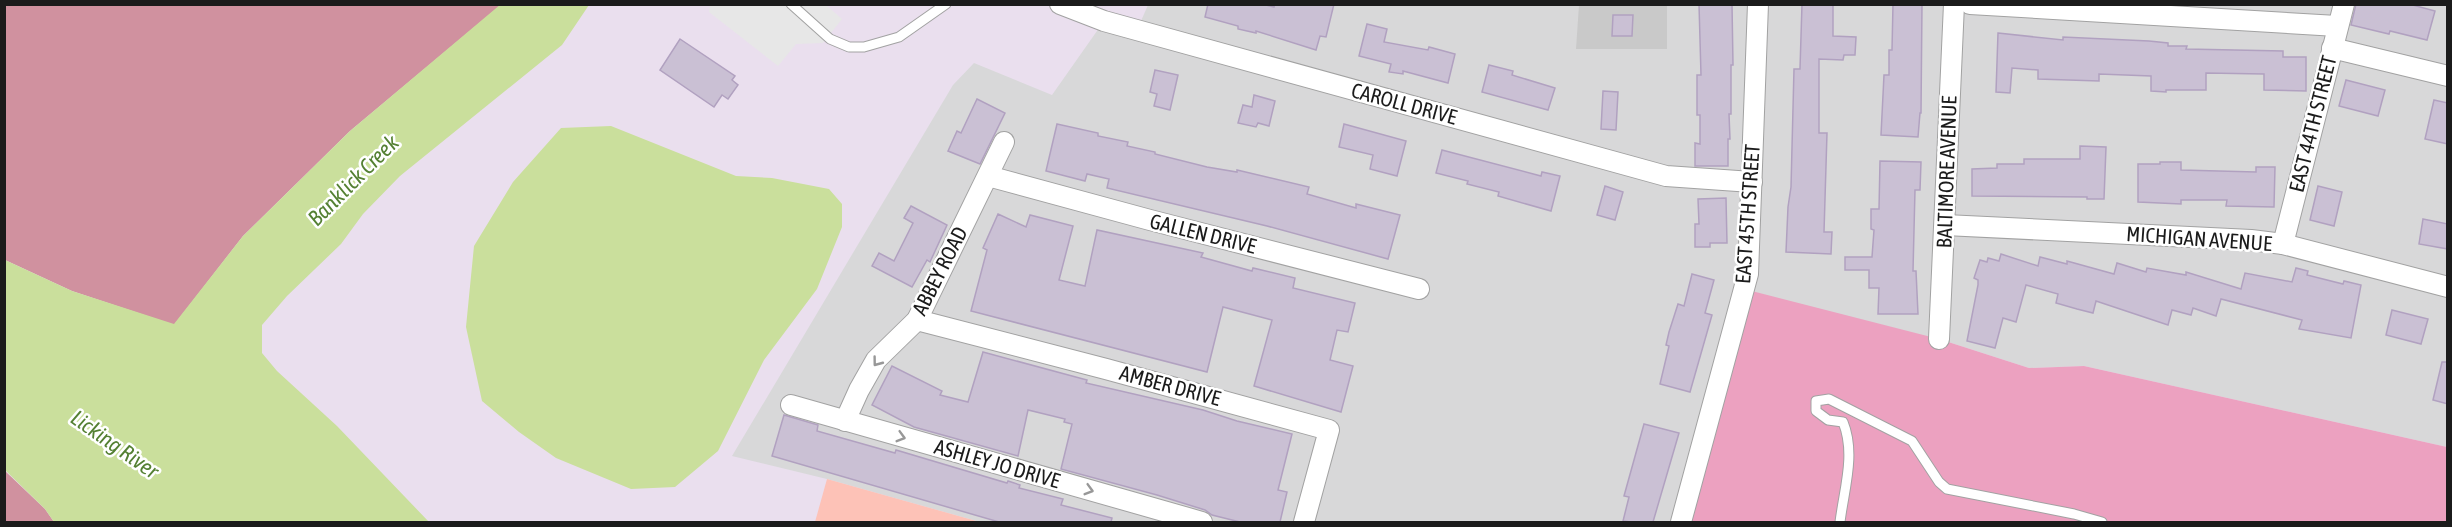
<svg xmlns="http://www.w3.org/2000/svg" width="2452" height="527" viewBox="0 0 2452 527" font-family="'Asap Condensed',sans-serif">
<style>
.residential{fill:#d8d8d9}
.religious{fill:#c9c9c9}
.grass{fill:#eca1c0}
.forest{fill:#d0919f}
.park{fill:#fdc2b7}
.parking{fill:#e7e7e7}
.water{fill:#cadf9c}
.building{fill:#cac0d4;stroke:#b1a1c0;stroke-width:1.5}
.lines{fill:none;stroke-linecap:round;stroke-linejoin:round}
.service-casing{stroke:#a2a2a2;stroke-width:11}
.minor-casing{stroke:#a2a2a2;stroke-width:22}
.service{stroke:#fff;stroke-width:9}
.minor{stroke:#fff;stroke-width:20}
.oneway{stroke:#989898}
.labels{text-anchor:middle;stroke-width:5;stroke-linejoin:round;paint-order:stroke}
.street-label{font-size:21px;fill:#1b1b1b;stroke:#fff}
.water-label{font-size:22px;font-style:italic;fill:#548033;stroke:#fff}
</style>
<rect width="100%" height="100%" fill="#eadfee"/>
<path class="residential" d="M1148,5H2447V447L2084,366L2029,368L1939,339L1681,522H980L827,479L732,456L953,85L974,63L1052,95L1104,21L1137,30Z"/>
<path class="religious" d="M1579,5H1667V49H1576Z"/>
<path class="grass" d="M1744,289L1939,339L2029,368L2084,366L2447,447V522H1681Z"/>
<g class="forest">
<path d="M5,5H501L350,131L243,236L174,325L72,291L5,260Z"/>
<path d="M4,470L45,509L54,522H5Z"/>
</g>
<path class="park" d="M827,479L980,522H815Z"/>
<path class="parking" d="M710,5H826L842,19L823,43L796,44L778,66L709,12Z"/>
<g class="water">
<path d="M501,4L589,5L562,45L400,176L363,214L341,244L287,296L262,325V353L277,371L337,426L429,522H54L45,509L5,470V260L72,291L174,324L243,236L350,131Z"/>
<path d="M611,126L736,176L772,178L829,189L842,204V227L817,289L764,360L718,451L675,487L631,489L556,458L519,432L482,401L466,327L474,246L513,182L561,128Z"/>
</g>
<g class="building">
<path d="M1208,4H1262L1274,7L1275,4H1334L1326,37L1320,36L1316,50L1256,31V33L1238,29V26L1205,17Z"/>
<path d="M1699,4H1732L1733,65H1731V114H1729L1730,139H1728V166H1695V143L1700,144V115H1697V75H1701Z"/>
<path d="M1802,4H1833V36L1856,37L1855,55H1844L1843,60L1819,59V133H1827L1824,232H1832L1831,254L1786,252L1788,207L1791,187L1794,69H1800Z"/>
<path d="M1893,4H1922L1921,113H1920L1918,137L1881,135L1884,75H1889V50H1892Z"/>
<path d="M2356,4H2409L2435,11L2427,40L2390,31L2389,34L2351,25Z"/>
<path d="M1613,15H1633L1632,36H1612Z"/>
<path d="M1367,24L1387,29L1384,42L1428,50L1429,47L1455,54L1448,83L1403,71V74L1389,72L1391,64L1359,56Z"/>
<path d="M1998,33L2063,40V37L2149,41L2168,43V46H2187L2186,49L2283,51V57H2306V91L2264,90V74L2206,73V90H2166V92L2151,91V76L2099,74V81L2038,79V70L2012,68L2010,93L1996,92Z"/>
<path d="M680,39L735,76L732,80L738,85L728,99L722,95L714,107L660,70Z"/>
<path d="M1489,65L1513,71L1512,75L1555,88L1548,110L1482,92Z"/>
<path d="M1155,70L1178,75L1170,110L1154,106L1157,94L1150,92Z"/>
<path d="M2346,80L2385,90L2378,116L2339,106Z"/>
<path d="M1603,91L1618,92L1616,130L1601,129Z"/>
<path d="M1254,95L1275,101L1269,126L1258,123L1256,127L1238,123L1243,105L1252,107Z"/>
<path d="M977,99L1005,113L980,164L948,151L957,131L961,133Z"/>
<path d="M2434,100L2448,103V144L2425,139Z"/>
<path d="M1057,124L1098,133V136L1128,142L1127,146L1155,152V154L1207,167L1237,172V170L1309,187L1307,194L1356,208V204L1400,215L1388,259L1267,226L1107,188L1109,179L1087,174L1085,181L1046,171Z"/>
<path d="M1344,124L1406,141L1397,176L1370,169L1373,155L1339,147Z"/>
<path d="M2080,146L2106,147L2104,199H2087V197L1972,196V169L1997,168V164H2024V159H2080Z"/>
<path d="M1442,150L1541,176L1542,172L1560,176L1551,211L1498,196L1499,192L1467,184L1468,181L1436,173Z"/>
<path d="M1880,161L1921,162L1920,190H1915L1913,271H1916L1918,314H1878L1879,288H1869V270H1845V257H1872L1874,230L1871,229V209H1879Z"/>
<path d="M2160,162H2181V170L2256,172V167H2275L2274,207L2226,206L2227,200H2181V204L2138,202V164H2160Z"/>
<path d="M1605,186L1623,192L1615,220L1597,215Z"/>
<path d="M2318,186L2342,192L2334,226L2310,220Z"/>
<path d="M1726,198L1727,243H1710V247H1695V224H1699L1698,199Z"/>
<path d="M911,206L947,225L930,262L927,260L912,287L872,266L879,253L894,261L913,223L904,218Z"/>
<path d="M998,214L1026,227L1030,215L1073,226L1059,280L1085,286L1097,230L1203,253L1201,257L1252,271L1253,268L1295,278L1293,288L1355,303L1348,332L1337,330L1330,360L1353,366L1341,412L1254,386L1272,320L1223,307L1207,372L971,311L987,250L983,248Z"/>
<path d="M2423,219L2448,224V249L2419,244Z"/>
<path d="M2001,254L2038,266L2040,257L2067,264V261L2114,274L2117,263L2146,272L2147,268L2186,275V272L2241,289L2245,273L2292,282L2296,268L2308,271L2307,275L2343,284L2344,281L2361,285L2351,338L2299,329L2302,320L2221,299L2216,316L2193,308L2191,315L2172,310L2168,325L2096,301L2093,313L2077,309L2056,303L2058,294L2026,285L2016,322L2003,318L1995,348L1967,341L1978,285V280L1974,278L1980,260L1987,262L1988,258L1999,261Z"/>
<path d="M1692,274L1714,280L1705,313L1712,315L1690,392L1660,384L1669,346L1666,345L1669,332L1678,304L1684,306Z"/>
<path d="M2392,310L2428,319L2421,344L2386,335Z"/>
<path d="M983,352L1087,380L1086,383L1203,410L1237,421L1292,434L1278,490L1287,492L1280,522H1240L1212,515L1205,510L1157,495L1061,469L1072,424L1064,422L1065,419L1028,410L1018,456L914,427L872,405L892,366L942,391L940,395L968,402Z"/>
<path d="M2442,362H2448V404L2433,400Z"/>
<path d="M784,415L818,425L817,431L895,453L896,450L1007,483L1008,481L1020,485L1019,488L1063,499L1061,505L1112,518L1111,522H999L772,456Z"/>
<path d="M1644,424L1679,433L1653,522H1631L1623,521L1629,497L1624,496Z"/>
</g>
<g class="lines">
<g class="service-casing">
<g id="service">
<path d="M791,4L830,39L849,47H864L899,37L946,4"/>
<path d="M1840,522C1844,489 1856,454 1843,422L1828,420L1816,411V401L1829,399L1912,441L1939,482L1947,489L2074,514L2102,522"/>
</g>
</g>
<g class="minor-casing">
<g id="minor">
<path d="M1060,4L1104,21L1666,176L1752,182"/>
<path d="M1970,4L2337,26"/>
<path d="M2332,48L2448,76"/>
<path d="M988,176L1150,220L1419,289"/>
<path d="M1945,225L2251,240L2283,244L2448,287"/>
<path d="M2283,244L2344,4"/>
<path d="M917,320L1106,369L1329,430L1304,522"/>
<path d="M1939,339L1954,4"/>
<path d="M791,405L1202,522"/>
<path d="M845,421L859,390L876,360L917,320L1004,142"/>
<path d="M1681,522L1748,274L1758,4"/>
</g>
</g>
<use href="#service" class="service"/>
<use href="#minor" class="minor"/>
</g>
<defs><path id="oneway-chevron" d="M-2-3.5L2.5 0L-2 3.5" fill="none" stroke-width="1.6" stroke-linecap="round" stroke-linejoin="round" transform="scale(1.5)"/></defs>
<g class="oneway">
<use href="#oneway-chevron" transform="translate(877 362) rotate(127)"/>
<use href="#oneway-chevron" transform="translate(901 437) rotate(16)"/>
<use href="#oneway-chevron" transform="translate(1089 490) rotate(16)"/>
</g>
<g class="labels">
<g class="street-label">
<text transform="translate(1404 104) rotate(15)" y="7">CAROLL DRIVE</text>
<text transform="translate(2313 124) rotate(-76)" y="7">EAST 44TH STREET</text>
<text transform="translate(1947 172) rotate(-88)" y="7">BALTIMORE AVENUE</text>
<text transform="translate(1748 214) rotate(-86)" y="7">EAST 45TH STREET</text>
<text transform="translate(1203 234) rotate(14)" y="7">GALLEN DRIVE</text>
<text transform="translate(2199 239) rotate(4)" y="7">MICHIGAN AVENUE</text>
<text transform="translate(940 271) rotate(-63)" y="7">ABBEY ROAD</text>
<text transform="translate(1170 386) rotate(15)" y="7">AMBER DRIVE</text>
<text transform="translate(997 464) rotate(16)" y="7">ASHLEY JO DRIVE</text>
</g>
<g class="water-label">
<text transform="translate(353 180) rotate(-45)" y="8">Banklick Creek</text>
<text transform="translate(115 444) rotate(35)" y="8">Licking River</text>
</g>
</g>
<rect width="2452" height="527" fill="none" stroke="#1b1b1b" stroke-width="12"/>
</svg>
